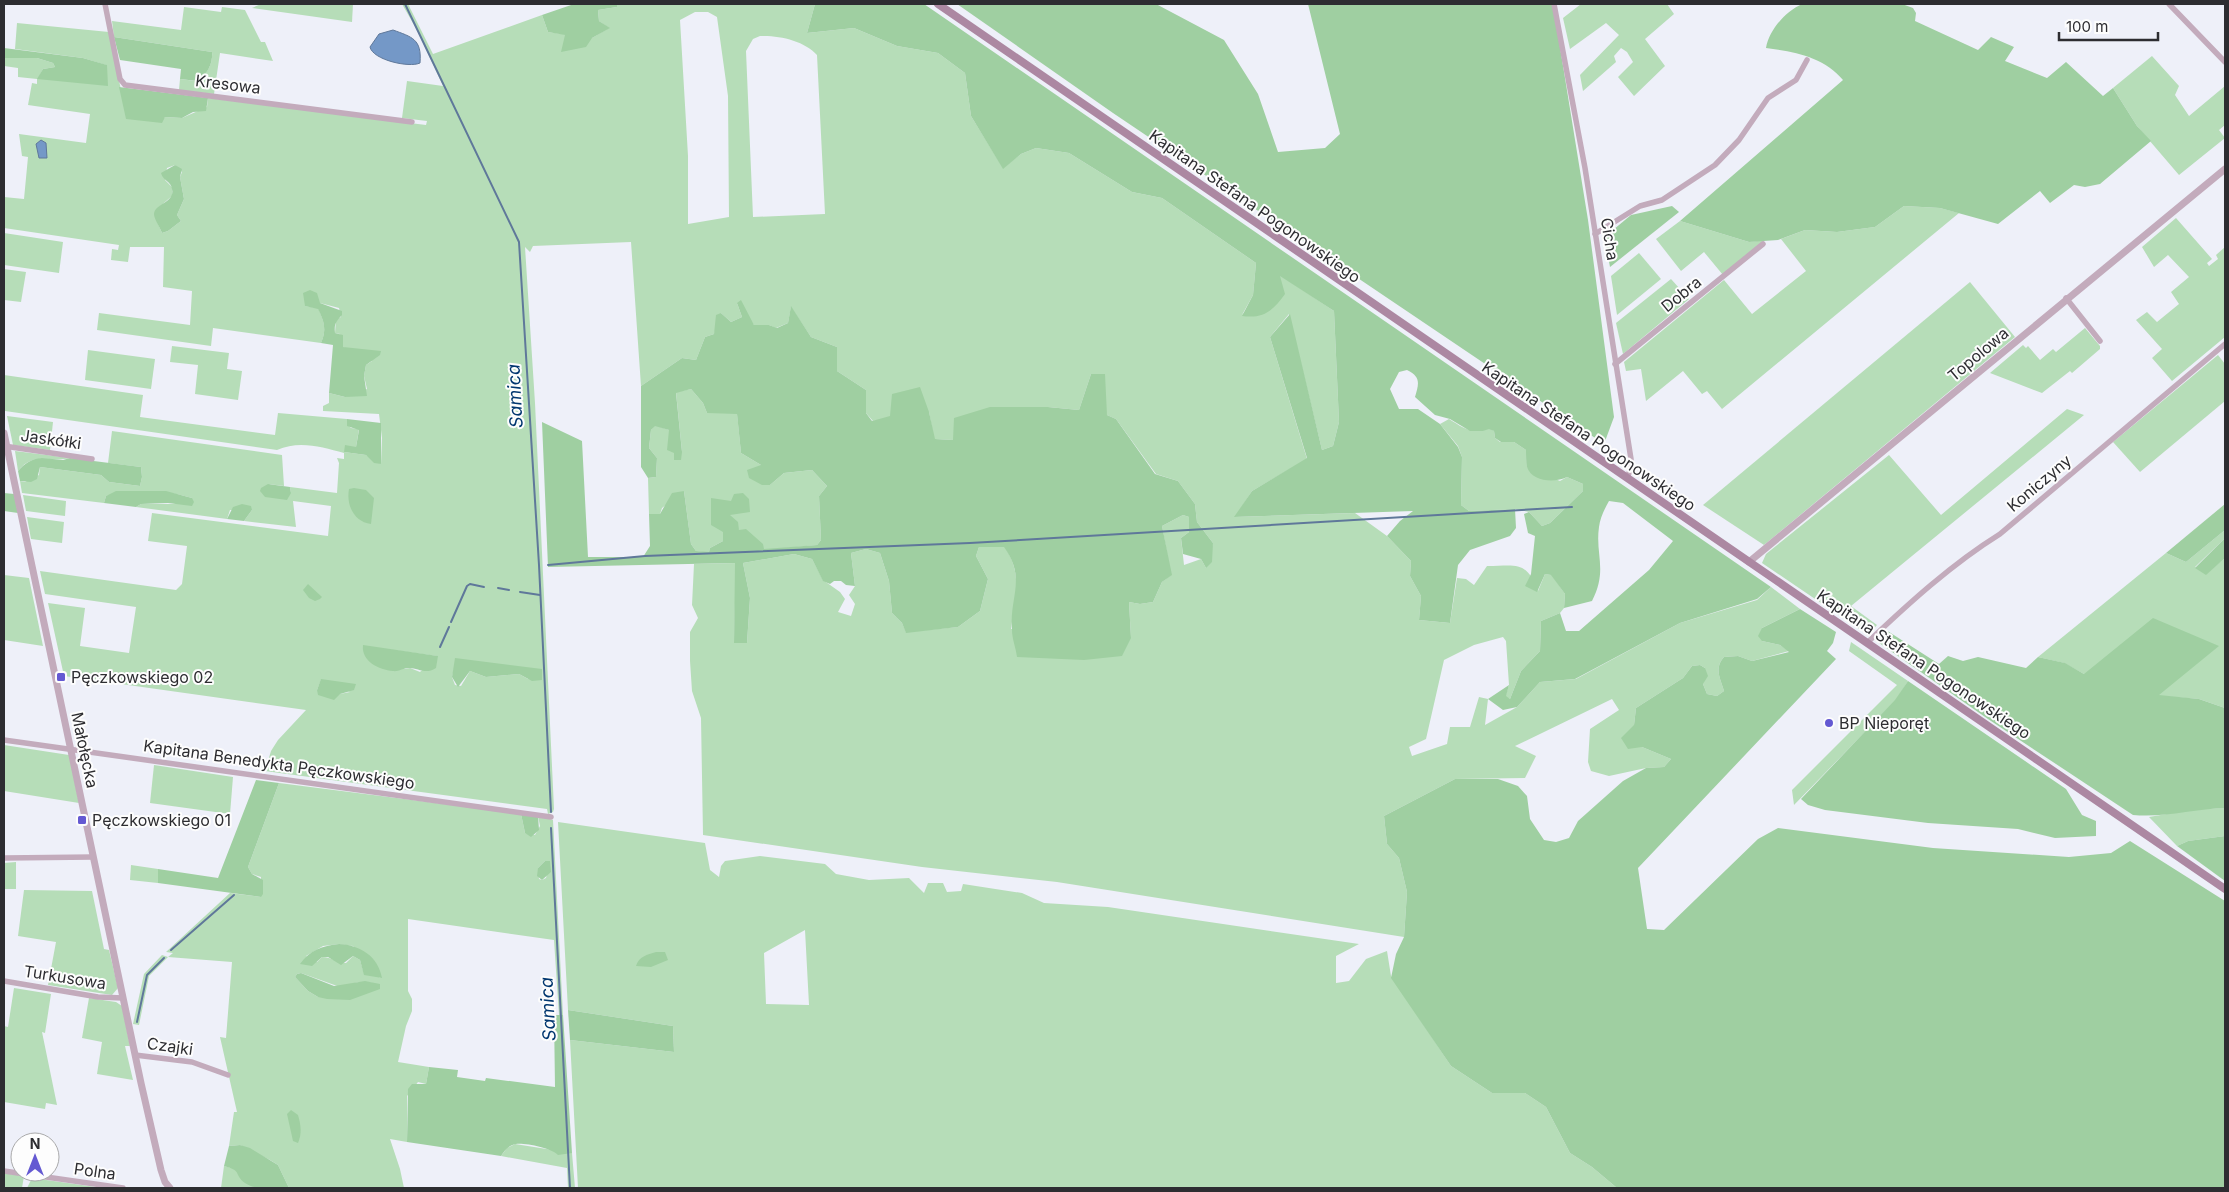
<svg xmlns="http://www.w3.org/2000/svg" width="2229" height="1192" viewBox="0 0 2229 1192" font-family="Inter,sans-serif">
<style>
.green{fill:#b6ddb8;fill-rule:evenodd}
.forest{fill:#9fcfa1}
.water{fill:#7498c7;stroke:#5f789a}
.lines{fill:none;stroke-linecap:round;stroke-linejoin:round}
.stream{stroke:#5f789a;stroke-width:2}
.minor{stroke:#c3abbc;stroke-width:5.5}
.tertiary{stroke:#c3abbc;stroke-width:7}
.secondary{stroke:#ac88a2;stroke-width:8}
.poi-dot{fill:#6459d2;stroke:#fdfdfd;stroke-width:2}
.labels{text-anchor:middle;stroke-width:4;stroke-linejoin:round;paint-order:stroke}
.street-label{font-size:16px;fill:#2d2d31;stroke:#fdfdfd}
.poi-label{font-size:16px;fill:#2d2d31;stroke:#fdfdfd;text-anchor:start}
.water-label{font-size:18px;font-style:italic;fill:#01366f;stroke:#fdfdfd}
</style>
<rect width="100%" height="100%" fill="#eef0f9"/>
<g class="green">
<path d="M261,4H353L352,22L252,8Z"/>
<path d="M402,4H408L433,54L542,15L548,32L592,38L609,28L599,21L598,10L617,7V4H815L807,33L854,28L897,46L938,53L965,73L971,116L1003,168L1021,154L1036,148L1069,153L1132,192L1162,198L1256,263L1253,295L1242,315L1280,275L1334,311L1339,422L1333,446L1322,450L1289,314L1270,337L1307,459L1252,491L1235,517L1355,513L1387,536L1411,561L1410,576L1421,596L1419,620L1450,623L1457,578L1466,579L1474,585L1487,566C1517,566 1526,560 1538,591L1545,574L1552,575L1565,594L1564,608L1560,613L1541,621L1540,651L1521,671L1510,699L1505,697L1509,685L1506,641L1503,637L1474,645L1444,660L1426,739L1409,747L1412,756L1447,744L1450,727H1470L1479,697L1488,699L1485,725L1517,707L1540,682L1576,679L1680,623L1757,600L1771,587L1800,609L1762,628V641L1780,645L1789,651L1752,661L1738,656L1724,657C1714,668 1720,678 1724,691L1717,696L1707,694L1703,684L1705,668L1700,665L1692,666L1683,678L1636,708L1634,725L1642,747L1671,759L1664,767L1646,768L1609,776L1591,771L1588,762L1590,729L1619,710L1612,699L1515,746L1536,756L1525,778L1455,779L1384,816L1387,844L1399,858L1407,892L1404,937L1057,882L922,867L703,835L701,718L692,691L690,661V632L698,618L692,605L694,564L736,563L734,643H747L750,598L743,563L794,554L812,559L823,580L840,592L845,599L838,612L851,616L855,604L849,595L855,586L851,553L866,549L880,553L889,581L892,613L902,623L906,632L958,627L980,611L988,579L976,556L979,547H1005C1023,575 1015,598 1011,629L1131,638L1129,602L1140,604L1153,602L1162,582L1171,575L1162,526L1183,515L1189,517V532L1181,538L1184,565L1201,559L1206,568L1213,543L1197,522L1195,504L1178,481L1156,474L1116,419L1107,415L1091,374L1079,410L1048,407L953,440L934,439L929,412L873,421L866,413V390L837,371V347L811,337L791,307L788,323L776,328L769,325H754L737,303L742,317L731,322L721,313L714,334L705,337L696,360L682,358L641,386L631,242L533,246L530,252L525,247L535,403L554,809L553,812L548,814L547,809L265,771L271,751L278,740L306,710L64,676L48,603L85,608L80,646L129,653L136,607L45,594L40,571L176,590L182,584L187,546L148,541L152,513L328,536L331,506L293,501L296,527L244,521L252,510H230L227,519L136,507L141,504H174L192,498C164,489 134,489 106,496L104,503L22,493L20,481L25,482L39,475L40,467L101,475L109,482L140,486L142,477L141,467L108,463L112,431L282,455L284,486L268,484L291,493L290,487L337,493L339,463L337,458L344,459V453C322,447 299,440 277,450L5,411L4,375L143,395L140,417L275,435L278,413L347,419V424L351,428L359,429L356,447L344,452L366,455L381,464L382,438L379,414L323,411V406L329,403V393L345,397L367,389L364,376L366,365L372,361L343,347L340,334L335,333L336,319L341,317L339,308L320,303L305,306L318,308C324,321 327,330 321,343L213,328L211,346L97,330L99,313L190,325L192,291L163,287L164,247H130L128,262L111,260L112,249L118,250L119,245L4,228V197L24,199L28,157L22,156L19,134L86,143L90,114L28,105L32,83L37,84V79L18,77V68L4,66V58H37L53,63L55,67L43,69L38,79L106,65L83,58L15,49L17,23L109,32L127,119H163L165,117L182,118L207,107L208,98L426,125L427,121L402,118L407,81L443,86L417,30ZM695,12H708L717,17L728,96L729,217L688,224V156L680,20ZM760,36C779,35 805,41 817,55L825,214L753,217L746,51L753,39ZM175,165L182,172L180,177L184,199L177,215L181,221L168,231L162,233L156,219L158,208L172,196V187L165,180L167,168ZM363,646L437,656L420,672L410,668L405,669ZM454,669L542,670V680L528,679L519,674L486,677L470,671L461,686L455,685L452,677ZM321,680L350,692L340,694L317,690Z"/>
<path d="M1581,4H1667L1674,14L1645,39L1665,66L1634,96L1618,77L1633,62L1627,52L1621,48L1614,56L1616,62L1583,91L1580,75L1619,35L1606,23L1570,49L1563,18Z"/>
<path d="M184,7L221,12L222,7L245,10L261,42H265L273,61L220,53L214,94L179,90L180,79L196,81C207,74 213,65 212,52L114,37L112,21L181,30Z"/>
<path d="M2152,56L2179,86L2175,95L2189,116L2225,86V125L2219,130L2225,138L2179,175L2137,126L2113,88Z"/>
<path d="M1904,206L1940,208L1959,213L1722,409L1707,391L1702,394L1683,371L1646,401L1641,369L1626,371L1624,362L1724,280L1752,314L1806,271L1781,239L1805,230L1837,232L1875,227Z"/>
<path d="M2176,218L2212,259L2207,263L2209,266L2218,259L2216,255L2225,247V337L2172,381L2152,358L2162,349L2136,320L2147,312L2157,322L2179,304L2171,292L2189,277L2168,255L2154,267L2142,247Z"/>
<path d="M1680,221L1749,242L1765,240L1723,275L1704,252L1681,271L1656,239Z"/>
<path d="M4,233L63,242L59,273L4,265Z"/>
<path d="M1639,253L1661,279L1617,315L1611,276Z"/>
<path d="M4,269L26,272L21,302L4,300Z"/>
<path d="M1671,279L1689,299L1623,354L1616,323Z"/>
<path d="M1970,282L2015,337L1764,545L1703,505Z"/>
<path d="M2085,328L2100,346V349L2072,373L2070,371L2042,393L1990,373L2023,345L2026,348L2028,346L2040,360L2053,349L2056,352Z"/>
<path d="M172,346L229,353L227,369L242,371L238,400L195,394L198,365L170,362Z"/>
<path d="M88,350L155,359L151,389L85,380Z"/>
<path d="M2218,355L2225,364V401L2140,472L2113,442Z"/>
<path d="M691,389L703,403L707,413H737L741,453L761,465L770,485L784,473L812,470L827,486L819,496L821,540L817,545L764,550L739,530L729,515L731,501H724L723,541L710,548L709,553L696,551L691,544L684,491L662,508L660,514H649L648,478L656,477L657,458L649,448L651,430L655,425L669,430L682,452L676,392Z"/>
<path d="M2067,409L2084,415L1851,606L1877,625L1868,635L1762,563L1766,554L1889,455L1941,515Z"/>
<path d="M7,416L53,422L50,450L13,445Z"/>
<path d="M1449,419C1462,427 1473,436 1489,428L1494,431L1495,438L1500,442H1514L1526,450L1527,467L1560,481L1567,477L1583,484V491L1550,523L1542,526L1529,512L1515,509L1469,511L1461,505L1462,457L1458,446L1440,424Z"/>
<path d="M15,451L70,458C50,463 34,451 18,471Z"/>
<path d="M23,495L66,501L65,516L26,511Z"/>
<path d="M27,517L64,522L62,543L31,539Z"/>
<path d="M2225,530V538L2195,567L2206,574L2225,558V708L2199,699L2159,696L2084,674L2064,663L2038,657L2166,553L2186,562Z"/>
<path d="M4,575L29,578L43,646L4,640Z"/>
<path d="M1851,642L1908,681L1896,700L1794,805L1792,790L1897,685L1849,651Z"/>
<path d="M4,745L69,755L79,803L4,791Z"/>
<path d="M154,765L233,777L230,814L150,803Z"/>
<path d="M279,783L521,814L525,833L535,835L540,826L538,816L553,820L563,1015H559L554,940L408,919V991L412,999V1011L406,1026L398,1062L429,1067L426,1084L418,1082L407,1096V1142L390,1139L400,1169L404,1188H289L278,1165L270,1160L240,1145L229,1146L234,1112H237L220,1037L226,1038L232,962L168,957L149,976L139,1025L133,1024L144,974L162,955L168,957L173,953L166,952L230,893L261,897V877L252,874L248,867ZM545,861H550L546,878L542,880L539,879L538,868ZM339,944L353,946L381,978L363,970L360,960L353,956L346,963C337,963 332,957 322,957L317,962L306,956L323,946ZM301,973L340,987L359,982H372L318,997L308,991L295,977L297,974Z"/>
<path d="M2225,808V836L2188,841L2177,846L2149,817L2196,809Z"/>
<path d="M558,822L705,843L710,870L719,877L721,866L725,861L760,856L825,864L836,874L869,880L909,878L924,893L928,883H943L947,892L961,891L963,884L1022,893L1044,903L1108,907L1359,944L1336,956V983L1349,981L1366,959L1387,951L1391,976L1451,1066L1492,1093H1525L1546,1107L1570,1153L1592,1167L1617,1188H578L570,1040L674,1052L673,1026L568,1010ZM805,930L809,1005L766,1004L764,953Z"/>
<path d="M16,862V889H4V863Z"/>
<path d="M131,865L158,869V883L130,880Z"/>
<path d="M24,890L92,891L104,949L109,950L118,988L112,995L48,985L56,942L18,936Z"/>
<path d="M14,988L51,994L45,1033L42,1032L57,1105L46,1103L45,1109L4,1102V1026L8,1027Z"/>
<path d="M89,998L116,1002L122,1006L130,1046H125L133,1080L97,1074L102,1042L82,1038Z"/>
<path d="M515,1144L572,1153L575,1188H568L567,1168L501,1156L507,1148Z"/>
<path d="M224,1166L236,1169L240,1177L256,1188H221Z"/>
<path d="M4,1173L24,1176L22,1188H4Z"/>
<path d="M32,1178L103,1188H27Z"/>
</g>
<g class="forest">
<path d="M574,4H617V7L598,10L599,21L610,28L592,38L586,47L561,52L565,35L548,32L542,15Z"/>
<path d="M815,4H924L1771,587L1757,599L1680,623L1575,679L1540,682L1517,707L1503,710L1488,699L1509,685L1506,696L1510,699L1521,671L1540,651L1541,621L1560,613L1566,631H1579L1649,570L1673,541L1623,503L1609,501C1605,508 1600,518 1599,527C1595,555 1608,570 1592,601L1564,608L1565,594L1551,575L1545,574L1537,592L1525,586L1531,574L1535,536L1528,533L1524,514L1529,512L1542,526L1550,523L1583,491V484L1567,477C1555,483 1532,482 1527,467C1526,462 1526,455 1526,450L1514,442H1501L1495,438L1494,431L1489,429L1483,431H1470L1450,419L1435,415L1415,397C1419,383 1421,377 1407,370L1399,372L1390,389L1399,409H1418L1440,424L1458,447L1462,457L1461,505L1469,511L1515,509L1516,528L1510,536L1470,550L1458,565L1450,623L1419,620L1421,596L1410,576L1411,561L1387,536L1400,521L1413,511L1234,517L1252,491L1307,458L1270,337L1290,314L1322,450L1333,446L1339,422L1334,311L1280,276L1285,294C1273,311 1263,319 1242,316L1253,295L1256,263L1162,198L1132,192L1069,153L1036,148L1021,154L1003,169L971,116L965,73L938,53L897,46L854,28L807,33Z"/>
<path d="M957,4H1156L1224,40L1258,94L1278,152L1325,148L1340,134L1308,4H1553L1588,220L1614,417L1604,444L1113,113Z"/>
<path d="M1802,4H1902L1913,8L1916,13L1915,21L1978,50L1991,37L2014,47L2005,61L2047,78L2066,62L2103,96L2113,88L2137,126L2151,141L2100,184L2085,187L2074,185L2050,203L2040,191L1998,224L1940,208L1904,206L1875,227L1837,232L1805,230L1778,240L1749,242L1680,221L1843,80C1824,57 1795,52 1766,48C1769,30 1785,12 1802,4Z"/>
<path d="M114,37L212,52C213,65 207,74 197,81L180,79L181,69L120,60Z"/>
<path d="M4,48L83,58L107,65L108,86L37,79L43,69L55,67L53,63L37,58H4Z"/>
<path d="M119,87L208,98L206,111L193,112L182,118L165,117L162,123L126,119Z"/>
<path d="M175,165L182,169L180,177L184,199L177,215L181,221L168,231L162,233C160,227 154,219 154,214C155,203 175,203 172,189C171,181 163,181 161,173Z"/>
<path d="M1672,206L1679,212L1610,267L1605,240L1607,235L1631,215Z"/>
<path d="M310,290L317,293L320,303L342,311V315C336,322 334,323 335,333L343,335V347L381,351L380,355L366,365L364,376L367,396L345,397L329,393L333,345L321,343C327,330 324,321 318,309L305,306L303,293Z"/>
<path d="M741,300L754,325H769L777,328L788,323L791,306L811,337L837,347V371L866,390V413L872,421L890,416L892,394L920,387L929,412L935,439L953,440L954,418L990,407H1048L1079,410L1091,374H1105L1107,415L1116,419L1155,474L1178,481L1195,504L1197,522L1213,543L1212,562L1206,568L1201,559L1183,554L1181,538L1189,532V517L1183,515L1162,526L1172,575L1162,582L1153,602L1140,604L1129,602L1131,638L1122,656L1084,660L1017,657C1016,648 1012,639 1012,630C1009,597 1027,579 1004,547H979L976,556L988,579L980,611L958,627L906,633L902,623L892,613L889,581L880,553L866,549L851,553L855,586L846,585L841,581H834L830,584L823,581L812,559L794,554L743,563L750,598L747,643H734L735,563L548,567L542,422L582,441L588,557H643L650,546L649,514H660L672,493L684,491L691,544L696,551L709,552L710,548L723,541V532L711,525V498L731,501L734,494L743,493L749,499L750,512L730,515L738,522L739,530L746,529L763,544L764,549L817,545L821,540L819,496L827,486L812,470L784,473L770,485H762L749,478L747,470L761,465L741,453L737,414L707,413L703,403L691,389L676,393L682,452L681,460H674V453L667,450L669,430L655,426L651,430L649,448L657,458L656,477L648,478L641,467V386L682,358L696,360L705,337L714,334L716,315L721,313L731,322L742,317L737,303Z"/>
<path d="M347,419L381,423V464L374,463L366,455L344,452L345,445L356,447L359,430L347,426Z"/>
<path d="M42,458L63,460L70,458L141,467L142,477L140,486L109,482L101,475L40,467L37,479L31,482L20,481L18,471C25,463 31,459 42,458Z"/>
<path d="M268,484L290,487L291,493L287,500L265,497L260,491L261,488Z"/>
<path d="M354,488L366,490L374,498L371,524C354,522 346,505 349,489Z"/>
<path d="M116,491H166L192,498L194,502L192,506L168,503L141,504L136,507L104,503L106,496Z"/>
<path d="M4,493L14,494L18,513L4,511Z"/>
<path d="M242,504L251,506L252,510L244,521L227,519L233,507Z"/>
<path d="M2225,504V530L2186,562L2166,553Z"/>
<path d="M2225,538V558L2206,575L2195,568Z"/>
<path d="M308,584L322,597L320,599L315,601L309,598L303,590Z"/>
<path d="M1800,609L1836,632L1833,643L1827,651L1836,659L1638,868L1647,929L1664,930L1758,839L1778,828L1933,848L2069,857L2111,853L2130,841L2225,901V1188H1617L1592,1167L1570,1153L1546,1107L1525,1093H1492L1451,1066L1391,978L1396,954L1404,937L1407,892L1399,858L1387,844L1384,816L1455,779H1498L1518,786L1527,796L1530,819L1544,840L1556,842L1569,838L1578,821L1623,781L1646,768L1664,767L1671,759L1642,747L1628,749L1621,738L1634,725L1636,708L1683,678L1692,666L1700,665L1705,668L1708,676L1703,684L1707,694L1717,696L1724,691C1720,678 1714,668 1724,657L1738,656L1752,661L1789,652L1780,645L1762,641L1758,636L1762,628Z"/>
<path d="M2153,618L2219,646L2159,695L2199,699L2225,708V808C2195,809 2163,818 2133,815L1988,719L1875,640L1886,630L1939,664L1948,656L1963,661L1978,657L2026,668L2038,657L2065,663L2084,674Z"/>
<path d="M363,645L438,656L436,668C425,675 419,668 409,668C403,668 398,672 393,671C379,670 361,661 363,645Z"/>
<path d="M455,658L542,669V680L532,681L519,674L486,677L470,671L458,687L452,677Z"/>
<path d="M321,679L356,684L354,690L340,694L334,700L318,695L317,690Z"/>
<path d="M1908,681L2066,789L2082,815L2096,821V836L2055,838L2018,829L1928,823L1825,810L1808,805L1801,799L1895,700Z"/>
<path d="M256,780L279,783L248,867L252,874L263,880V894L261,897L158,883V869L218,878Z"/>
<path d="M521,814L538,816L539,830L531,837L525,833Z"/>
<path d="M2225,836V881L2177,846L2188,841Z"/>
<path d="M545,861H550L551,872L542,880L537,876L538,868Z"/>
<path d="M339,944C360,945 378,956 382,978L364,975L360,960L353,956L341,965L328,957H322L312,966L300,964C310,950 322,946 339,944Z"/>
<path d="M656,952H665L668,960L651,967L636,966C639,956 647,955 656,952Z"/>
<path d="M301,973L334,986L365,981L380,984V989L350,1000L327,999L318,997L308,991L295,977L297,974Z"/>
<path d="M568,1010L673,1026L674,1052L570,1040Z"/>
<path d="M554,1015H563L572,1153L558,1155C551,1148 526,1143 516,1144C509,1145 504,1151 501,1156L407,1142L408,1089L412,1084H426L429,1067L458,1070L457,1077L485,1081L486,1078L555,1087Z"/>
<path d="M291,1110L298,1115C301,1125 302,1134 298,1143L293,1141L287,1114Z"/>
<path d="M240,1145L250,1148L278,1165L289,1188C274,1188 257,1191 245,1183C233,1174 243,1171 224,1166L229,1146Z"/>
</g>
<g class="water">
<path d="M393,30C412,37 422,39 420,63C409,68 373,60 370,47L379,34Z"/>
<path d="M41,140L46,143L47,158H39L36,144Z"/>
</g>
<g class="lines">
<g class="stream">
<path d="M405,4L519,242L539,565L551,812"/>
<path d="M548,565L645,556L970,543L1572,507"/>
<path d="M498,588L509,590"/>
<path d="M520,592L540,595"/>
<path d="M451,622L467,586L470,584L484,587"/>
<path d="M440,647L449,627"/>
<path d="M551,828L570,1188"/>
<path d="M171,950L234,895"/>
<path d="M137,1022L147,975L164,958"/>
</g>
<g class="minor">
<path d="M105,4L120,79L125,85L412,122"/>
<path d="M1554,4L1585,168L1631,459V468L1627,478"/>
<path d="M2169,4L2225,62"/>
<path d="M1595,234L1640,206L1662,200L1715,165L1739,140L1768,98L1796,80L1807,60"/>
<path d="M2066,298L2100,341"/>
<path d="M1615,364L1763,244"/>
<path d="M4,446L92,459"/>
<path d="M1869,641C1909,603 1952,564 2000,534L2225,344"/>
<path d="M4,740L551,817"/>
<path d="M4,858L93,857"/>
<path d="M4,981L98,997L123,998"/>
<path d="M135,1055L192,1062L228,1075"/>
<path d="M4,1171L123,1188"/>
</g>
<g class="tertiary">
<path d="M4,433L141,1083L161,1170L165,1182L170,1188"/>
<path d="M1749,562L2225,169"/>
</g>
<path class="secondary" d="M938,4C1366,300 1797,592 2225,889"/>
</g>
<g class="poi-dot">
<rect x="56" y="672" width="10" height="10" rx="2.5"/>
<circle cx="1829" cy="723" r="5"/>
<rect x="77" y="815" width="10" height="10" rx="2.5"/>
</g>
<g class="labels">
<g class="street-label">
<text transform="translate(228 84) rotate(7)" y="6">Kresowa</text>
<text transform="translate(1255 206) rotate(35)" y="6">Kapitana Stefana Pogonowskiego</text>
<text transform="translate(1610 239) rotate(81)" y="6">Cicha</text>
<text transform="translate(1681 294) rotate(-39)" y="6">Dobra</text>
<text transform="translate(1978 354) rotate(-40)" y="6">Topolowa</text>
<text transform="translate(1589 436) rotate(34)" y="6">Kapitana Stefana Pogonowskiego</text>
<text transform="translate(51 439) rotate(8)" y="6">Jaskółki</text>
<text transform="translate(2039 483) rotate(-40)" y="6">Koniczyny</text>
<text transform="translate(1924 664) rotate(34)" y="6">Kapitana Stefana Pogonowskiego</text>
<text transform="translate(85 750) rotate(78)" y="6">Małołęcka</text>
<text transform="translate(279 764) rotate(8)" y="6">Kapitana Benedykta Pęczkowskiego</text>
<text transform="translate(65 977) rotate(9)" y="6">Turkusowa</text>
<text transform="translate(170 1046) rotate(8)" y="6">Czajki</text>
<text transform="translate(95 1171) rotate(8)" y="6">Polna</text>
</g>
<g class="poi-label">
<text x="71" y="683">Pęczkowskiego 02</text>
<text x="1839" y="729">BP Nieporęt</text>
<text x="92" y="826">Pęczkowskiego 01</text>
</g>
<g class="water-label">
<text transform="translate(515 396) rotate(-93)" y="6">Samica</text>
<text transform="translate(548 1009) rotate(-93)" y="6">Samica</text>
</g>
</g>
<rect width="2229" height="1192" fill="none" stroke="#2d2d31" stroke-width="10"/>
<g transform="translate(35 1157)"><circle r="24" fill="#fdfdfd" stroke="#aaaaab"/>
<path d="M0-4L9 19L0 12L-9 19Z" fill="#6459d2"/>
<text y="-8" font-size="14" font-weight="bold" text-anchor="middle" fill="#2d2d31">N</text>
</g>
<path d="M2059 32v8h99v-8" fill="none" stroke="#2d2d31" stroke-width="2.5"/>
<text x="2066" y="32" font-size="15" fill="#2d2d31" stroke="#fdfdfd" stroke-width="4" paint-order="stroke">100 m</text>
</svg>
